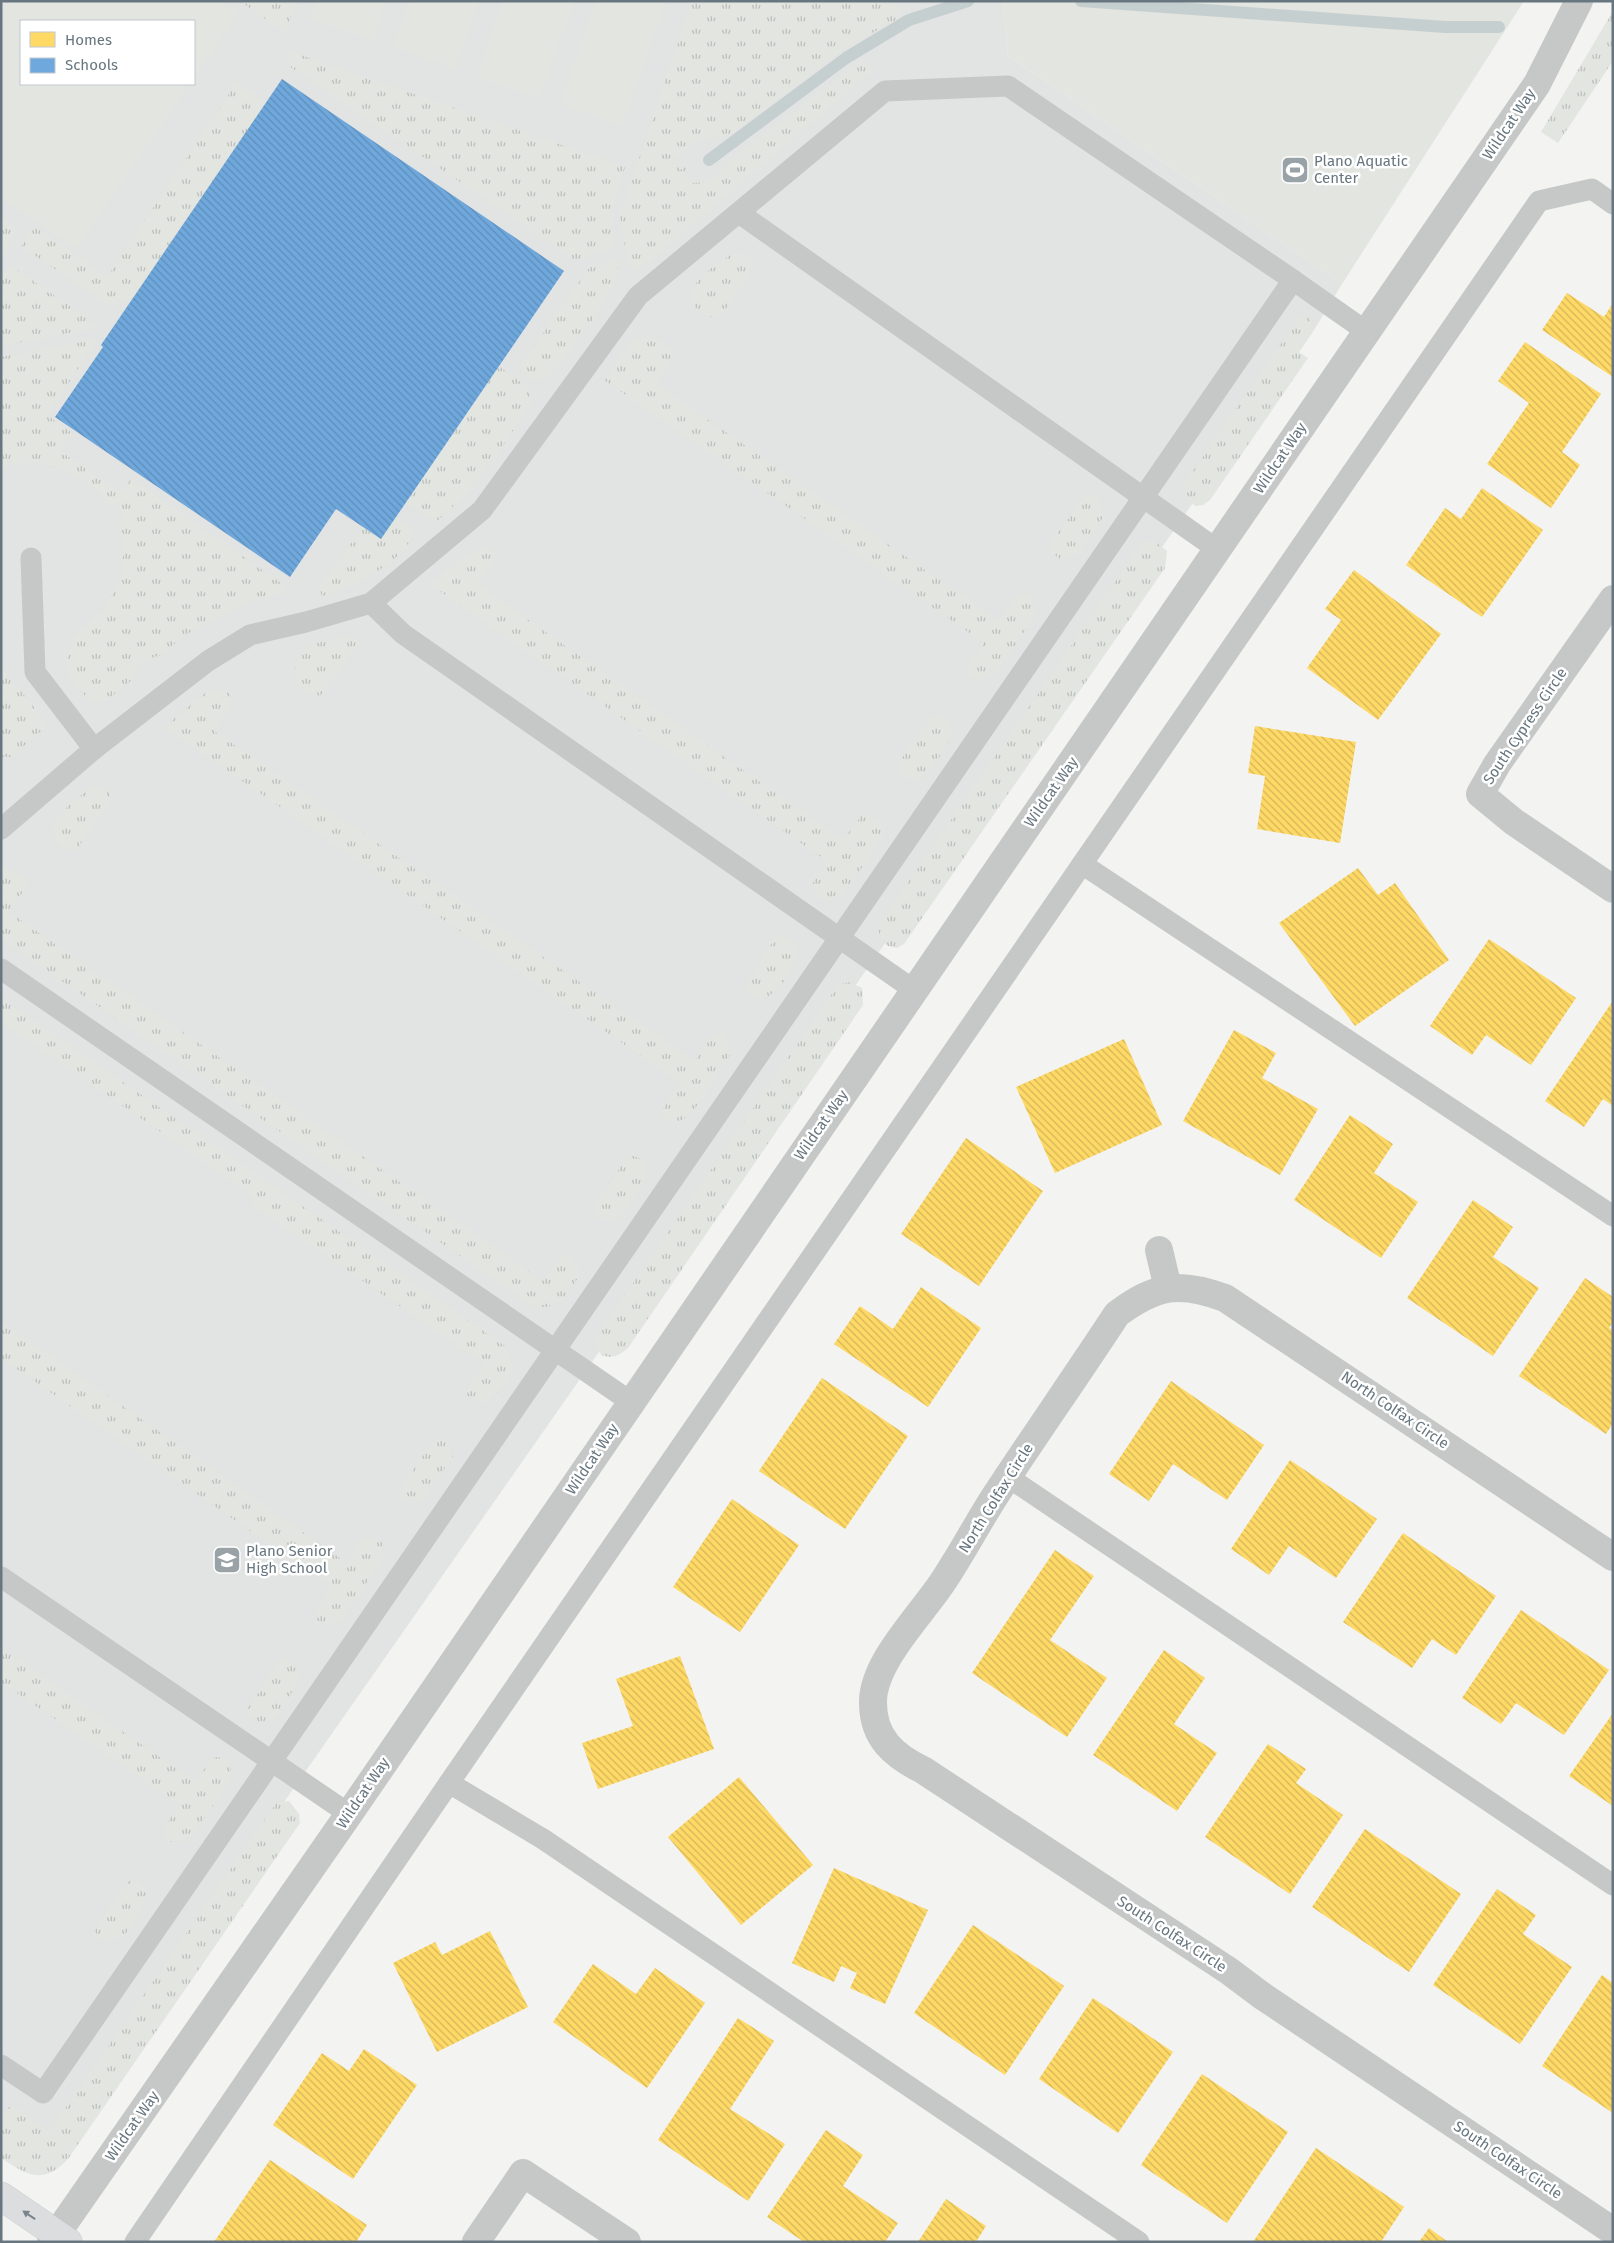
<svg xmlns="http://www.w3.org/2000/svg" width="1614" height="2243" viewBox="0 0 1614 2243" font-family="'Fira Sans',sans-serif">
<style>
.built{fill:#e2e3e3;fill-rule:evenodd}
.grass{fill:url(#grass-tufts)}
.park{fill:#e2e5e0}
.homes{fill:url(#homes-back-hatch)}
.schools{fill:url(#schools-back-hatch)}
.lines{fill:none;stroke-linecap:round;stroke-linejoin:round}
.stream{stroke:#c6cfd0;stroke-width:12}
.secondary-casing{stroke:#cfd0d0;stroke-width:29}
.service{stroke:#c6c8c8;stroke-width:21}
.minor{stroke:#c6c8c8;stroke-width:28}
.secondary{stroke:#dcddde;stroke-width:28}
.oneway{fill:#79858d}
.labels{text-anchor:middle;stroke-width:5;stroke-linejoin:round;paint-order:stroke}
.street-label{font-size:15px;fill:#67767f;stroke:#fff}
.poi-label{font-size:15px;fill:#67767f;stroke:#fff;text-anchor:start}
</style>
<defs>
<pattern id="grass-tufts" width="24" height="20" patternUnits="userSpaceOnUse" patternTransform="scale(1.25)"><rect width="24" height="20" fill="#e2e5e0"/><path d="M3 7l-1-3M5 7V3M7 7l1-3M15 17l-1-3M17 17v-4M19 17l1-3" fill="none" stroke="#bbbebb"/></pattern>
<pattern id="homes-back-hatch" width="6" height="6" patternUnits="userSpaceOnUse" patternTransform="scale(1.25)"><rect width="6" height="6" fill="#ffd966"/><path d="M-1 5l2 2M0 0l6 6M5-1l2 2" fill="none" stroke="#d2b559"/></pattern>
<pattern id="schools-back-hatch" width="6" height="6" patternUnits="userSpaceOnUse" patternTransform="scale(1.25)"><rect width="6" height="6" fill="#6fa8dc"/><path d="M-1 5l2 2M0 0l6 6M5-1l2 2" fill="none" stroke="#5f8db8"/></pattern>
</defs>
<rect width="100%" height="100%" fill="#f3f3f2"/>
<path class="built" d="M1,1H1003L1008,56L1342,284L1314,330L35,2158L1,2135ZM21,21H194V84H21Z"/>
<g class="grass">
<path d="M240,1H297L285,33Z"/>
<path d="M692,1H890L902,8L898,19L845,48L731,135L697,140L674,160L680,170L688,165L684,176L692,183L708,182L726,164L862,60L872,71L638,271L628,266L620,215Z"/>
<path d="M1613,11V61L1558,143L1541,132Z"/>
<path d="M289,51L625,167L610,214L615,248L575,260L289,66Z"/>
<path d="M237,82L267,102L128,305L118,298L110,307L21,246L35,227L107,277Z"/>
<path d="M1,219L20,229L1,256Z"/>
<path d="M737,253L747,256L753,260L754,269L720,317C707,319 686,306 692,290C696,278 726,255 737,253Z"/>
<path d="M618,258C620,294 572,346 551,375L533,380L519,368L589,268Z"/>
<path d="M10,265L100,327L1,346V277Z"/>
<path d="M1305,315L1310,320L1314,330L1299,352L1308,358L1210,500L1203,505L1195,506L1186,497L1182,487L1298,319Z"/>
<path d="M648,336L655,338L675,351L656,384L999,621L1017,596C1031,589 1037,608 1033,619L995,674L980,681L970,678L966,671L967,667L984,643L604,380L631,342Z"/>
<path d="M98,339L47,415L72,433L60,451L121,493L131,479L284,585L282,593L247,602L185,635L161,655L144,660L138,665L133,679L103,703L87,698L73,682L66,668L68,652L74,638L104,610L122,577L124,538L117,520L124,517L117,503L112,507C104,499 97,488 87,482C64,467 27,456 1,468V357Z"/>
<path d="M499,366L527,387L532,402C504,444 477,488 437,521L406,503Z"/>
<path d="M1085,496H1095L1102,505L1103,517L1078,554L1060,559L1050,551L1052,541Z"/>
<path d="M395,518L410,527L414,533C403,564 351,587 322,596L319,588L363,527L381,539Z"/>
<path d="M1154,541L1167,551L1165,568L904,944L897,948L888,946L880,940L878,926L1142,543Z"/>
<path d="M488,548L499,554L477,584L843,840L862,815L875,817L882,824V838L843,895L827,902L815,895L812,884L828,862L431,585C448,571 465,550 488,548Z"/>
<path d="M355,636L359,643L320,696L302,689C300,684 295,676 295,670C295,640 334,640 355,636Z"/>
<path d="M1,666L48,725L11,757H1Z"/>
<path d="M219,689L229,693L233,700L214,731L695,1061L711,1037L721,1033L728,1042L730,1055L692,1113L682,1120L670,1122L660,1114L680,1083L164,727L209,690Z"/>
<path d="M932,716L944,717L952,729C948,748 932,771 915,780L904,777L899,772V762Z"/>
<path d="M92,788L106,789L110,792L109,802L77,849L72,851C30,834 70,801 92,788Z"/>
<path d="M6,867L25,879L28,884L9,912L543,1281L562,1255H570L578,1267V1278L562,1301L547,1307H534L1,939V868Z"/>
<path d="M777,935L791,938L798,946C796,969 782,990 761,1000L750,996L746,990L748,982Z"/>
<path d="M849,982L862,988L863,1005L628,1348C618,1356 613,1359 601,1355L594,1340L838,985Z"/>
<path d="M1,998L505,1346C507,1350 511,1356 512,1361C516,1376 496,1396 485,1403L467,1396L468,1387L484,1364L252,1205L255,1197L1,1022Z"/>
<path d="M633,1156L639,1158L646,1165L647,1177L624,1212L617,1218L607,1220L597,1216L594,1206L626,1159Z"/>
<path d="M1,1321L347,1563L362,1539L373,1537L383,1543L384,1557L342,1619L326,1627L317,1620L318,1607L331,1587L1,1358Z"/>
<path d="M438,1438L444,1440L453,1457L422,1500H404L399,1493L401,1488L432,1442Z"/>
<path d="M1,1648L196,1782L209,1762L216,1757L227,1759L231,1768L230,1780L189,1841L168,1842C158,1828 173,1817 180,1805L1,1682Z"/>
<path d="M285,1659L298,1670L299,1681L276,1717L265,1722L256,1721L248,1715V1708L278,1663Z"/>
<path d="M289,1801L299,1814L300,1823L68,2159C43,2185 28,2176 1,2158V2117L9,2107H16L49,2132L277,1802Z"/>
<path d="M136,1878L146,1889V1902L125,1935L110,1941L98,1938L95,1931L97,1926L128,1882Z"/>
</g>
<g class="park">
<path d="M1,1H221L238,13L194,78V21H21V84H190L76,249L1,198Z"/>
<path d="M317,1H386L373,40L311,19Z"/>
<path d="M409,1H479L455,69L393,47Z"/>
<path d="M503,1H574L539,99L477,77Z"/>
<path d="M596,1H666L622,126L560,104Z"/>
<path d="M1003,1H1524L1342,284L1008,56Z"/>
</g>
<g class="homes">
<path d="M1567,293L1604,317L1613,303V377L1542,330Z"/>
<path d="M1525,342L1601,394L1562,452L1580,465L1551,508L1487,464L1529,403L1498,381Z"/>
<path d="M1482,488L1543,530L1482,617L1406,565L1445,508L1461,519Z"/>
<path d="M1354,570L1441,634L1378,720L1307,668L1341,620L1325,609Z"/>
<path d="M1255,726L1356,742L1340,843L1257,829L1265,776L1248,773Z"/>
<path d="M1358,868L1378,895L1395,883L1449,960L1355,1026L1279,923Z"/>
<path d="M1489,939L1576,998L1531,1065L1486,1035L1472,1055L1430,1026Z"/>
<path d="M1612,1002L1613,1106L1603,1099L1584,1127L1545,1101Z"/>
<path d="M1234,1030L1276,1053L1262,1078L1318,1109L1280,1175L1183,1121Z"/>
<path d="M1124,1039L1162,1125L1055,1173L1016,1087Z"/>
<path d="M1350,1115L1393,1144L1374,1173L1418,1202L1381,1258L1294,1200Z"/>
<path d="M966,1138L1043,1191L979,1286L901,1234Z"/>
<path d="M1473,1200L1513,1227L1493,1257L1539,1288L1493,1356L1407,1298Z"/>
<path d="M1585,1278L1613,1297V1322L1609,1328L1613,1330V1423L1606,1434L1519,1376Z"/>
<path d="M921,1287L981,1328L928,1407L834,1344L860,1306L893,1329Z"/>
<path d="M822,1378L908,1436L845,1529L759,1471Z"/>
<path d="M1171,1381L1264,1445L1227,1500L1173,1464L1149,1501L1109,1474Z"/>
<path d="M1290,1460L1377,1519L1336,1578L1289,1546L1269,1575L1231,1549Z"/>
<path d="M732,1499L799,1545L740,1632L673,1587Z"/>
<path d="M1403,1533L1496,1596L1456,1655L1432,1639L1412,1668L1343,1622Z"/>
<path d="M1055,1550L1094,1576L1050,1640L1107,1678L1067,1737L972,1673Z"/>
<path d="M1521,1610L1609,1670L1564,1735L1516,1703L1501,1724L1462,1698Z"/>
<path d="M1164,1650L1205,1678L1174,1724L1217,1753L1177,1811L1093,1755Z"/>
<path d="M680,1656L714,1749L598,1789L582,1743L633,1726L616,1679Z"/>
<path d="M1613,1713V1806L1569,1776Z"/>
<path d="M1268,1744L1306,1769L1296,1783L1343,1815L1290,1894L1205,1837Z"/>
<path d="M739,1777L813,1865L741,1925L668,1837Z"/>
<path d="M1365,1829L1461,1894L1409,1972L1312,1907Z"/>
<path d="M834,1868L928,1910L885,2004L850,1988L857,1973L841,1966L834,1982L792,1963Z"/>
<path d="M1497,1889L1536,1915L1523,1934L1572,1967L1520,2044L1433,1985Z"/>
<path d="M973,1925L1064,1986L1005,2075L914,2013Z"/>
<path d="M490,1931L528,2007L437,2052L393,1963L435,1942L442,1955Z"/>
<path d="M593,1964L636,1994L655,1968L705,2003L647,2088L553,2022Z"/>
<path d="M1602,1975L1613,1983V2113L1542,2066Z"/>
<path d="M1093,1998L1173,2052L1118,2133L1039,2079Z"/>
<path d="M738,2018L774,2041L730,2109L785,2144L748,2201L658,2140Z"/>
<path d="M364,2049L417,2085L353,2179L273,2125L322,2053L349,2071Z"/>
<path d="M1202,2074L1288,2132L1227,2223L1141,2165Z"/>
<path d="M826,2130L863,2155L843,2186L898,2223L885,2242H804L767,2217Z"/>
<path d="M1316,2148L1404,2207L1381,2242H1253Z"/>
<path d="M270,2160L367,2225L356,2242H214Z"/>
<path d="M946,2199L986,2226L976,2242H918Z"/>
<path d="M1429,2228L1448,2242H1419Z"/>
</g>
<path class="schools" d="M282,79L564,271L381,539L336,509L290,577L55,417L103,347L101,345Z"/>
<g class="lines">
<g class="stream">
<path d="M1081,1L1445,27H1499"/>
<path d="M709,160L846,58L909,20L968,1"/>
</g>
<g class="secondary-casing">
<path id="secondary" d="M1,2196L68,2242"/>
</g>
<g class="service">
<path d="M739,213L1218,550"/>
<path d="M1293,280L1367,332"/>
<path d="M31,558L35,672L94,749"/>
<path d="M371,603L403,634L914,990"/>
<path d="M1,829L94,749L208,661L250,635L306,622L371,603L482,510L638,296L885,91L1008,86L1293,280L43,2093L1,2065"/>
<path d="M1082,864L1613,1216"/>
<path d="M1,969L631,1402"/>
<path d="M1008,1477L1613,1885"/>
<path d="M1,1577L349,1814"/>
<path d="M449,1783L1539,201L1592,189L1613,204"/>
<path d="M135,2242L449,1783L543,1839L1139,2242"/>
</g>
<g class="minor">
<path d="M1613,599L1497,764L1480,794L1514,822L1613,889"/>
<path d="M1159,1250L1168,1288"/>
<path d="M1613,1557L1225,1298C1178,1281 1157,1285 1117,1314C1077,1375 1035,1435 995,1496C977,1524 962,1553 944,1580C923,1613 872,1662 873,1703C873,1738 894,1756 923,1770L1229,1971L1261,1995L1613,2231"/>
<path d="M51,2242L349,1814L1537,84L1579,1"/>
<path d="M476,2242L523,2173L627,2242"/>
</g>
<use href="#secondary" class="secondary"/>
</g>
<defs><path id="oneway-solid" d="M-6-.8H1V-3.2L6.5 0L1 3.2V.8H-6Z" transform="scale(1.25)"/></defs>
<use class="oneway" href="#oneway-solid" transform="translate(29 2215) rotate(-146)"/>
<defs>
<g id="stadium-square" transform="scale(1.4375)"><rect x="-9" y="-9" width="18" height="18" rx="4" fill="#98a2a7" stroke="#fff"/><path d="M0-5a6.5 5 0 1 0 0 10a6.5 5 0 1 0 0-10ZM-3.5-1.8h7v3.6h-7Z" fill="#fff"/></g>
<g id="school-square" transform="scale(1.4375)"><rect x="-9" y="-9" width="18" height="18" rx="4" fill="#98a2a7" stroke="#fff"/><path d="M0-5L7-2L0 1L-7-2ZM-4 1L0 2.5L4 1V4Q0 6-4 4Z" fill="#fff"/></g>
</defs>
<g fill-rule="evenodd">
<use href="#stadium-square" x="1295" y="170"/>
<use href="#school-square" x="227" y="1560"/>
</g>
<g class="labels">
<g class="street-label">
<text transform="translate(1509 124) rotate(-56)" y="5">Wildcat Way</text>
<text transform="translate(1280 458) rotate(-56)" y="5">Wildcat Way</text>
<text transform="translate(1525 726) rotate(-56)" y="5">South Cypress Circle</text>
<text transform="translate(1051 792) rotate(-55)" y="5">Wildcat Way</text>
<text transform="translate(821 1125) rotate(-55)" y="5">Wildcat Way</text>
<text transform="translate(1395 1410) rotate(34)" y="5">North Colfax Circle</text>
<text transform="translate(592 1459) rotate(-56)" y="5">Wildcat Way</text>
<text transform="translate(996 1498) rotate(-58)" y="5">North Colfax Circle</text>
<text transform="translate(363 1793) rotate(-56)" y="5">Wildcat Way</text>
<text transform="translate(1172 1934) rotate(33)" y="5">South Colfax Circle</text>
<text transform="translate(132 2126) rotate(-55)" y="5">Wildcat Way</text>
<text transform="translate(1508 2160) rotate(34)" y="5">South Colfax Circle</text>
</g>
<g class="poi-label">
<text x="1314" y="166">Plano Aquatic<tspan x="1314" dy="17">Center</tspan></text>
<text x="246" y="1556">Plano Senior<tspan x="246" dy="17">High School</tspan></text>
</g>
</g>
<rect width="1614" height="2243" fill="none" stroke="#67767f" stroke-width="5"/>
<rect x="20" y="20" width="175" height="65" fill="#ffffff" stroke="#c2c8cc"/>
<rect x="30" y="32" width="25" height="15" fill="#ffd966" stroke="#c2c8cc"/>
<text x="65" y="45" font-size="15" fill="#67767f">Homes</text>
<rect x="30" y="58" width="25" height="15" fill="#6fa8dc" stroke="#c2c8cc"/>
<text x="65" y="70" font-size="15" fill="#67767f">Schools</text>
</svg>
